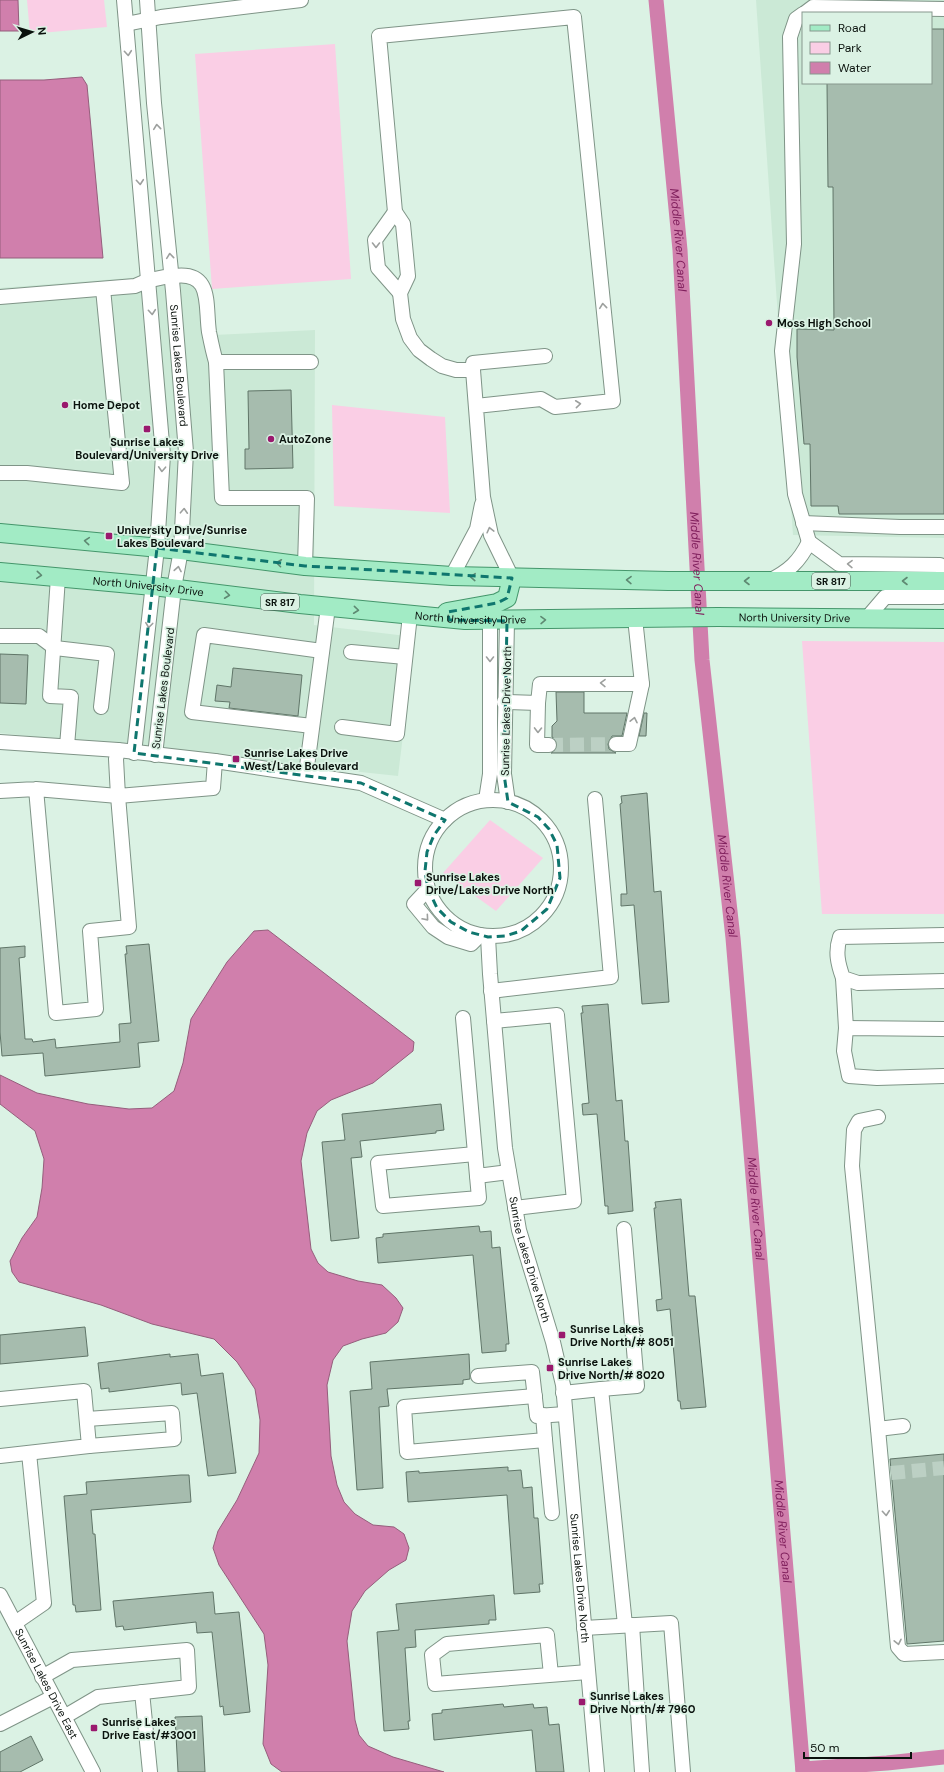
<svg xmlns="http://www.w3.org/2000/svg" width="944" height="1772" viewBox="0 0 944 1772" font-family="'DM Sans',sans-serif">
<style>
.built{fill:#cbe9d6;fill-rule:evenodd}
.green{fill:#facee5}
.water{fill:#d07fac;stroke:#955e7c}
.lines{fill:none;stroke-linecap:round;stroke-linejoin:round}
.canal{stroke:#d07fac;stroke-width:15}
.building{fill:#a6bcae;stroke:#607568}
.minor-tunnel{stroke:#bcd0c4;stroke-width:14;stroke-dasharray:14 7;stroke-linecap:butt}
.minor-casing{stroke:#7f9487;stroke-width:16}
.major-casing{stroke:#44966b;stroke-width:20}
.minor{stroke:#fff;stroke-width:14}
.major{stroke:#a2ebc5;stroke-width:18}
.oneway{stroke:#9da09e}
.oneway2{stroke:#5e8972}
.marked{fill:none;stroke:#0f766e;stroke-width:3;stroke-dasharray:8 5;stroke-linejoin:round}
.poi-dot{fill:#9a196e;stroke:#dbf2e4;stroke-width:1.5}
.labels{text-anchor:middle;stroke-width:3.5;stroke-linejoin:round;paint-order:stroke}
.shield{fill:#dbf2e4;stroke:#49554e;stroke-width:1}
.shield-label{font-size:10px;font-weight:bold;fill:#0a120d}
.poi-label{font-size:11px;font-weight:bold;fill:#0a120d;stroke:#dbf2e4;text-anchor:start}
.street-label{font-size:11px;fill:#0a120d;stroke:#dbf2e4}
.water-label{font-size:12px;font-style:italic;fill:#80205d;stroke:#dbf2e4}
</style>
<rect width="100%" height="100%" fill="#dbf2e4"/>
<g class="built">
<path d="M756,0H944V538L793,535ZM803,13H931V83H803Z"/>
<path d="M195,273L214,335L315,330L314,625L415,637L398,776L0,733V288Z"/>
</g>
<g class="green">
<path d="M27,0H104L107,27L30,34Z"/>
<path d="M335,44L351,279L212,289L195,54Z"/>
<path d="M332,405L445,417L450,513L334,506Z"/>
<path d="M802,641L944,642V914H822Z"/>
<path d="M490,820L543,858L496,911L443,873Z"/>
</g>
<g class="water">
<path d="M0,0H18L19,31H0Z"/>
<path d="M82,77L87,85L103,258H0V80H44Z"/>
<path d="M268,930L414,1042L413,1051L373,1083L331,1100L317,1111L307,1133L301,1161L311,1249L318,1263L328,1272L358,1281L382,1285L396,1298L403,1308L398,1322L386,1333L362,1339L343,1346L333,1360L327,1385L331,1456L337,1485L344,1502L355,1514L373,1525L394,1527L404,1534L409,1548L406,1560L389,1570L365,1591L352,1611L347,1641L355,1720L359,1735L368,1746L393,1757L444,1772H282L271,1764L263,1744L268,1665L264,1634L219,1565L213,1548L218,1531L237,1500L259,1453L260,1420L255,1389L237,1362L214,1339L152,1324L101,1305L19,1282L12,1272L10,1261L22,1238L37,1217L42,1188L44,1159L35,1131L0,1104V1075L37,1093L88,1104L129,1109L152,1108L174,1091L183,1063L191,1019L227,962L254,931Z"/>
</g>
<g class="lines">
<g class="canal">
<path id="s1" d="M656,0L680,250L702,660L733,938L803,1772"/>
<path d="M803,1769L887,1763L944,1757"/>
</g>
</g>
<g class="building">
<path d="M931,29H944V514H839L838,506H811L810,444H804L797,357V329L834,330L833,187H828L827,83H931Z"/>
<path d="M291,390L293,468L245,469V449H249L248,391Z"/>
<path d="M0,654L28,655L26,704L0,703Z"/>
<path d="M233,668L302,675L298,716L229,708L230,702L215,701L217,685L231,687Z"/>
<path d="M556,692H584V713H627L622,736H612L608,744L609,749L616,753H551L556,750L557,745L556,740L552,737V726L557,721Z"/>
<path d="M644,713H647L646,736H639Z"/>
<path d="M647,793L654,892L661,891L669,1002L642,1004L634,905L621,906V894H627L620,804L622,803L621,796Z"/>
<path d="M149,944L159,1041L138,1043L140,1067L45,1076L43,1053L2,1056L0,1032V948L25,946V957L19,958L25,1039H32L33,1042L55,1039L56,1048L120,1042L119,1024L131,1023L125,954H127L126,946Z"/>
<path d="M608,1004L616,1101L622,1100L625,1141H628L633,1211L608,1214V1206H605L597,1114L583,1115L582,1104L589,1103L581,1013H583L582,1006Z"/>
<path d="M441,1104L444,1130L436,1131V1133L360,1141L362,1157L351,1158L359,1238L331,1241L322,1142L345,1140L342,1114Z"/>
<path d="M681,1199L689,1296H695L706,1407L681,1409L680,1401H678L670,1309L657,1311L656,1300L662,1299L654,1208H656L655,1202Z"/>
<path d="M479,1226L480,1232L491,1231L492,1248L500,1247L509,1344H506V1351L482,1353L473,1255L378,1263L376,1238L383,1237V1234Z"/>
<path d="M85,1327L88,1356L0,1364V1335Z"/>
<path d="M170,1354V1357L198,1354L201,1376L223,1373L236,1473L208,1476L197,1393L182,1395L181,1383L109,1392V1388L101,1389L98,1363Z"/>
<path d="M469,1354L470,1379L463,1380V1384L387,1389L389,1406L379,1407L383,1488L357,1490L350,1391L372,1389L370,1362Z"/>
<path d="M944,1454V1641L907,1644L890,1459Z"/>
<path d="M508,1467V1471L521,1470L523,1488L532,1487L534,1518H538L543,1584H539L540,1592L514,1594L507,1495L408,1502L406,1472L419,1471V1473Z"/>
<path d="M181,1475H189L191,1502L91,1510L93,1534H95L101,1610L76,1612L75,1605H73L64,1496L87,1494L86,1482Z"/>
<path d="M213,1592L215,1614L239,1612L250,1712L224,1715L223,1706L220,1707L212,1632L197,1633L196,1622L124,1630L123,1626L116,1627L113,1601Z"/>
<path d="M494,1595L496,1620H489V1624L415,1630L416,1647L405,1648L410,1721H408L409,1729L384,1731L377,1632L399,1630L396,1604Z"/>
<path d="M503,1704L504,1707L533,1704L534,1708L547,1707L549,1725L559,1724L564,1772H536L532,1730L434,1740L432,1714L442,1713V1710Z"/>
<path d="M202,1716L205,1772H178L175,1717Z"/>
<path d="M31,1736L43,1760L20,1772H0V1752Z"/>
</g>
<g class="lines">
<g class="minor-tunnel">
<path d="M549,745L616,744"/>
<path d="M891,1473L944,1468"/>
</g>
<g class="minor-casing">
<g id="minor">
<path d="M124,0L163,455L157,548L134,753"/>
<path id="s2" d="M147,0L154,103L173,291L186,452L181,550L174,588L155,755"/>
<path d="M805,13L813,7L944,9"/>
<path d="M803,14L796,19L790,37L794,244L782,351L795,494L809,542"/>
<path d="M126,24L161,17L301,0"/>
<path d="M395,212L375,240L378,268L400,293"/>
<path d="M0,297L135,286C148,280 159,277 174,276C213,271 205,304 209,332C211,342 213,352 216,362"/>
<path d="M473,370V363L545,356"/>
<path d="M476,406L541,399L555,407L613,401L574,17L379,36L395,212L403,224L408,276L400,293L403,319L410,338L419,350L431,359L442,366L456,370H473L483,497L491,535L512,578"/>
<path d="M0,473H27L122,483L103,289"/>
<path d="M803,523L900,527H944"/>
<path d="M305,566L307,498H222L216,362H311"/>
<path d="M452,576L477,529L482,504"/>
<path d="M58,577L50,696L71,697L67,746"/>
<path d="M769,581C789,571 799,562 809,542L839,564L940,565L944,567"/>
<path d="M867,618L885,597H941L944,595"/>
<path d="M507,621L504,774L508,802"/>
<path d="M0,636H39L55,648L107,654L101,707"/>
<path d="M351,652L405,657"/>
<path d="M504,702L538,703L540,684H642"/>
<path d="M538,703L537,745H549"/>
<path d="M312,726L192,712L204,635L322,651"/>
<path d="M342,727L397,734L410,615"/>
<path d="M0,742L118,750L215,761L361,783L445,820"/>
<path d="M616,744H629L642,684L635,618"/>
<path d="M118,750L116,759L118,796L213,788L215,761"/>
<path d="M306,774L328,607"/>
<path d="M0,791L36,789L118,796L129,927L90,931L96,1009L56,1013L36,789"/>
<path d="M486,800L490,774V620"/>
<circle cx="493" cy="868" r="68"/>
<path d="M428,889L414,904L433,927L448,937L471,944L480,935"/>
<path d="M944,935L840,937C835,952 838,964 843,978L858,983L944,981"/>
<path id="s3" d="M488,937L490,974L505,1148L519,1230L553,1342L563,1385L597,1772"/>
<path d="M843,978L846,1028"/>
<path d="M491,991L611,977L595,799"/>
<path d="M463,1018L477,1176L509,1172"/>
<path d="M494,1021L557,1015L574,1201L515,1208"/>
<path d="M944,1029L846,1028L844,1051L849,1076L877,1078L944,1076"/>
<path d="M878,1117L859,1121L854,1130L852,1166L878,1429L903,1426"/>
<path d="M475,1154L378,1163L383,1206L479,1198L477,1176"/>
<path d="M478,1376L532,1372L537,1416L565,1414"/>
<path d="M601,1389L637,1386L624,1229"/>
<path d="M563,1393L601,1389L625,1625"/>
<path d="M535,1396L404,1407L407,1452L545,1440L543,1415"/>
<path d="M0,1399L84,1391L89,1446L0,1456"/>
<path d="M87,1419L172,1413L174,1439L89,1446"/>
<path d="M878,1429L898,1647L904,1654L944,1652"/>
<path d="M545,1440L552,1513"/>
<path id="s4" d="M0,1595L93,1772"/>
<path d="M15,1623L44,1603L29,1453"/>
<path d="M632,1625L642,1772"/>
<path d="M584,1628L671,1623L683,1772"/>
<path d="M551,1675L547,1635L447,1644L432,1655L435,1684L588,1672"/>
<path d="M42,1677L72,1660L187,1650L189,1687L98,1697L64,1717"/>
<path d="M142,1692L150,1772"/>
<path d="M0,1724L53,1697"/>
</g>
</g>
<g class="major-casing">
<g id="major">
<path d="M0,533L181,550L305,566L452,576L668,581H944"/>
<path id="s5" d="M0,572L153,586L300,604L465,620L718,617L944,619"/>
<path d="M447,612L497,603L507,598L512,578"/>
</g>
</g>
<use href="#minor" class="minor"/>
<use href="#major" class="major"/>
</g>
<defs><path id="oneway-chevron" d="M-2-3.5L2.5 0L-2 3.5" fill="none" stroke-width="1.6" stroke-linecap="round" stroke-linejoin="round"/></defs>
<g class="oneway">
<use href="#oneway-chevron" transform="translate(128 53) rotate(85)"/>
<use href="#oneway-chevron" transform="translate(157 127) rotate(-96)"/>
<use href="#oneway-chevron" transform="translate(140 182) rotate(85)"/>
<use href="#oneway-chevron" transform="translate(376 245) rotate(90)"/>
<use href="#oneway-chevron" transform="translate(170 256) rotate(-96)"/>
<use href="#oneway-chevron" transform="translate(603 306) rotate(-96)"/>
<use href="#oneway-chevron" transform="translate(152 312) rotate(85)"/>
<use href="#oneway-chevron" transform="translate(578 404) rotate(-6)"/>
<use href="#oneway-chevron" transform="translate(162 469) rotate(93)"/>
<use href="#oneway-chevron" transform="translate(184 511) rotate(-87)"/>
<use href="#oneway-chevron" transform="translate(490 530) rotate(-104)"/>
<use href="#oneway-chevron" transform="translate(850 564) rotate(-179)"/>
<use href="#oneway-chevron" transform="translate(178 569) rotate(-80)"/>
<use href="#oneway-chevron" transform="translate(149 625) rotate(97)"/>
<use href="#oneway-chevron" transform="translate(490 659) rotate(90)"/>
<use href="#oneway-chevron" transform="translate(603 683) rotate(-179)"/>
<use href="#oneway-chevron" transform="translate(634 720) rotate(-78)"/>
<use href="#oneway-chevron" transform="translate(538 730) rotate(91)"/>
<use href="#oneway-chevron" transform="translate(426 918) rotate(49)"/>
<use href="#oneway-chevron" transform="translate(886 1513) rotate(85)"/>
<use href="#oneway-chevron" transform="translate(898 1642) rotate(78)"/>
</g>
<g class="oneway2">
<use href="#oneway-chevron" transform="translate(87 541) rotate(-175)"/>
<use href="#oneway-chevron" transform="translate(279 563) rotate(-173)"/>
<use href="#oneway-chevron" transform="translate(39 575) rotate(5)"/>
<use href="#oneway-chevron" transform="translate(473 577) rotate(-177)"/>
<use href="#oneway-chevron" transform="translate(629 580) rotate(-179)"/>
<use href="#oneway-chevron" transform="translate(747 581) rotate(180)"/>
<use href="#oneway-chevron" transform="translate(905 581) rotate(180)"/>
<use href="#oneway-chevron" transform="translate(227 595) rotate(7)"/>
<use href="#oneway-chevron" transform="translate(356 610) rotate(6)"/>
<use href="#oneway-chevron" transform="translate(543 620) rotate(-1)"/>
</g>
<path class="marked" d="M157,548L305,566L512,578L507,598L497,603L448,612L449,620L507,621L504,774L508,802L538,817L549,829L557,845L560,878L547,909L521,931L505,936L488,937L469,932L451,922L437,908L428,889L425,871L427,852L434,835L445,820L361,783L134,753Z"/>
<g class="poi-dot">
<circle cx="769" cy="323" r="4"/>
<circle cx="65" cy="405" r="4"/>
<rect x="143" y="425" width="8" height="8" rx="2"/>
<circle cx="271" cy="439" r="4"/>
<rect x="105" y="532" width="8" height="8" rx="2"/>
<rect x="232" y="755" width="8" height="8" rx="2"/>
<rect x="414" y="879" width="8" height="8" rx="2"/>
<rect x="558" y="1331" width="8" height="8" rx="2"/>
<rect x="546" y="1364" width="8" height="8" rx="2"/>
<rect x="578" y="1698" width="8" height="8" rx="2"/>
<rect x="90" y="1724" width="8" height="8" rx="2"/>
</g>
<g class="labels">
<g class="shield">
<rect x="812" y="573" width="38" height="16" rx="3"/>
<rect x="261" y="594" width="38" height="16" rx="3"/>
</g>
<g class="shield-label">
<text x="831" y="585">SR 817</text>
<text x="280" y="606">SR 817</text>
</g>
<g class="poi-label">
<text x="777" y="327">Moss High School</text>
<text x="73" y="409">Home Depot</text>
<text x="279" y="443">AutoZone</text>
<text x="147" y="446" text-anchor="middle">Sunrise Lakes<tspan x="147" dy="13">Boulevard/University Drive</tspan></text>
<text x="117" y="534">University Drive/Sunrise<tspan x="117" dy="13">Lakes Boulevard</tspan></text>
<text x="244" y="757">Sunrise Lakes Drive<tspan x="244" dy="13">West/Lake Boulevard</tspan></text>
<text x="426" y="881">Sunrise Lakes<tspan x="426" dy="13">Drive/Lakes Drive North</tspan></text>
<text x="570" y="1333">Sunrise Lakes<tspan x="570" dy="13">Drive North/# 8051</tspan></text>
<text x="558" y="1366">Sunrise Lakes<tspan x="558" dy="13">Drive North/# 8020</tspan></text>
<text x="590" y="1700">Sunrise Lakes<tspan x="590" dy="13">Drive North/# 7960</tspan></text>
<text x="102" y="1726">Sunrise Lakes<tspan x="102" dy="13">Drive East/#3001</tspan></text>
</g>
<g class="street-label">
<text dy="4" stroke="none"><textPath href="#s2" startOffset="367">Sunrise Lakes Boulevard</textPath></text>
<text dy="4" stroke="none"><textPath href="#s5" startOffset="149">North University Drive</textPath></text>
<text dy="4" stroke="none"><textPath href="#s5" startOffset="473">North University Drive</textPath></text>
<text dy="4" stroke="none"><textPath href="#s5" startOffset="797">North University Drive</textPath></text>
<text transform="translate(163 688) rotate(-83)" y="4">Sunrise Lakes Boulevard</text>
<text transform="translate(506 711) rotate(-89)" y="4">Sunrise Lakes Drive North</text>
<text dy="4" stroke="none"><textPath href="#s3" startOffset="326">Sunrise Lakes Drive North</textPath></text>
<text dy="4" stroke="none"><textPath href="#s3" startOffset="650">Sunrise Lakes Drive North</textPath></text>
<text dy="4" stroke="none"><textPath href="#s4" startOffset="100">Sunrise Lakes Drive East</textPath></text>
</g>
<g class="water-label">
<text dy="4" stroke="none"><textPath href="#s1" startOffset="241">Middle River Canal</textPath></text>
<text dy="4" stroke="none"><textPath href="#s1" startOffset="565">Middle River Canal</textPath></text>
<text dy="4" stroke="none"><textPath href="#s1" startOffset="889">Middle River Canal</textPath></text>
<text dy="4" stroke="none"><textPath href="#s1" startOffset="1213">Middle River Canal</textPath></text>
<text dy="4" stroke="none"><textPath href="#s1" startOffset="1537">Middle River Canal</textPath></text>
</g>
</g>
<rect x="802" y="12" width="130" height="72" fill="#dbf2e4" stroke="#87988e"/>
<rect x="810" y="25" width="20" height="6" fill="#a2ebc5" stroke="#87988e"/>
<text x="838" y="32" font-size="12" fill="#0a120d">Road</text>
<rect x="810" y="42" width="20" height="12" fill="#facee5" stroke="#87988e"/>
<text x="838" y="52" font-size="12" fill="#0a120d">Park</text>
<rect x="810" y="62" width="20" height="12" fill="#d07fac" stroke="#87988e"/>
<text x="838" y="72" font-size="12" fill="#0a120d">Water</text>
<g transform="translate(32 32) rotate(85)" stroke="#dbf2e4" stroke-width="3" paint-order="stroke">
<path d="M0-3L7 15L0 10L-7 15Z" fill="#0a120d"/>
<text y="-6" font-size="11" font-weight="bold" text-anchor="middle" fill="#0a120d">N</text>
</g>
<path d="M804 1752v6h107v-6" fill="none" stroke="#0a120d" stroke-width="2"/>
<text x="810" y="1752" font-size="12" fill="#0a120d" stroke="#dbf2e4" stroke-width="3" paint-order="stroke">50 m</text>
</svg>
